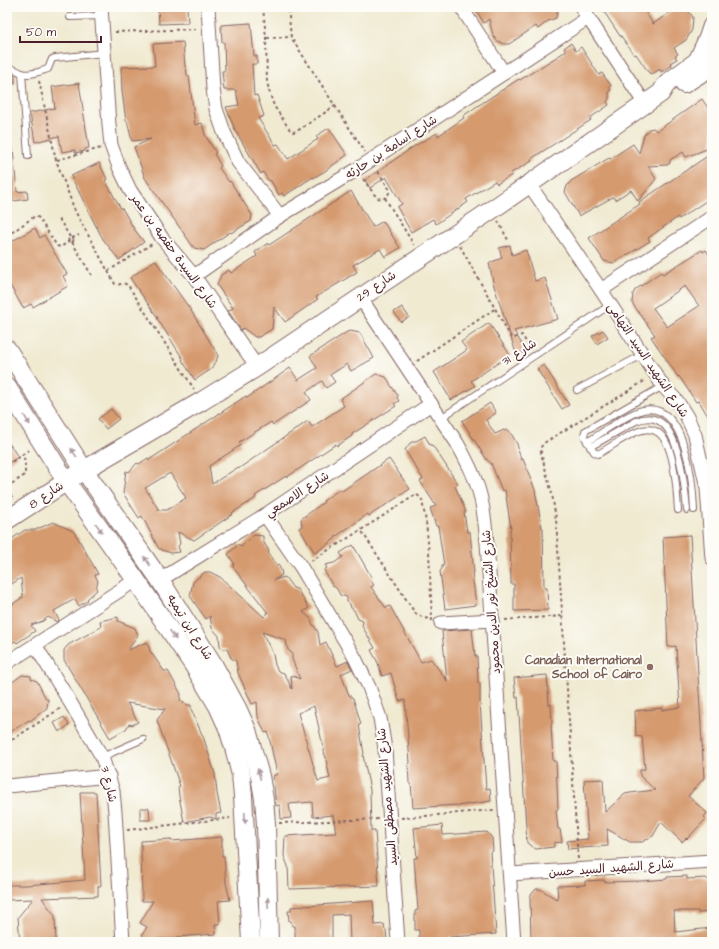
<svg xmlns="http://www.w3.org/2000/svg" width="719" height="949" viewBox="0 0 719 949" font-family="'Architects Daughter','Playpen Sans Arabic',sans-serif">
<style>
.building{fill:#d59a6e;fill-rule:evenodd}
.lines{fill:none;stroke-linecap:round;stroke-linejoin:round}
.lane-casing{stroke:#846665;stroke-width:8}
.street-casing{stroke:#846665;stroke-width:15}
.secondary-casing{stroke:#846665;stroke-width:20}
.path{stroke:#846665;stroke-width:2;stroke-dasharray:3 3;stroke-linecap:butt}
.lane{stroke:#fff;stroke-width:6}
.street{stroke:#fff;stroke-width:13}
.secondary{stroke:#fff;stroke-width:18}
.oneway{fill:#ae9aa0}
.education-dot{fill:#8d6e63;stroke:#fdfcf7;stroke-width:1.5}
.labels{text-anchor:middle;stroke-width:4;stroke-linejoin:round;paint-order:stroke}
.street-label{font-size:12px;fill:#4a1f2b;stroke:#fdfcf7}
.education-label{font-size:12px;font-weight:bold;fill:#785e54;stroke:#fdfcf7;text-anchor:end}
</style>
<rect width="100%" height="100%" fill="#fdfcf7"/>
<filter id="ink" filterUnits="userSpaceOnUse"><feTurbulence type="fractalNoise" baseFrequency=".025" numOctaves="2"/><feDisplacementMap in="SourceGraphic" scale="8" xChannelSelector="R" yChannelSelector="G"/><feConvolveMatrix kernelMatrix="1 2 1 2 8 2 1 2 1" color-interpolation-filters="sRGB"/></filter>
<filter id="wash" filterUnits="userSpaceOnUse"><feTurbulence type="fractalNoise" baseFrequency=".012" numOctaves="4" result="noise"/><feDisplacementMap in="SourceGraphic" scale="16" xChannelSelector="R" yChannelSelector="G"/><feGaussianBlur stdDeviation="0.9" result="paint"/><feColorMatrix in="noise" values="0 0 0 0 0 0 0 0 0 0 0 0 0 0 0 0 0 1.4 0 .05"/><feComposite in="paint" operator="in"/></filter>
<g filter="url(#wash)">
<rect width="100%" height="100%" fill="#f0ead1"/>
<g id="blocks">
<g class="building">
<path d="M179,7H187L188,23L159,24L158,8Z"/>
<path d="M474,7H558L556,18L548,21L538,29L536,26L509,44H504L496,40L493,35L489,19L484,23Z"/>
<path d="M601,7H642L653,24L678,7H685L693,17L692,30L686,40L674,48L678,54L675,56L677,59L670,63L672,65L661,72L660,69L652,74L649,73L636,54L634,55L621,36H620Z"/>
<path d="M251,23L254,56H257V64H252L254,96L257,95L264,116L258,118L275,145L278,144L288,159L318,139L316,136L329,128L347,155L325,171L313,178V177L284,196L282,193L279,195L271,181L268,180L263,172L261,174L235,130L226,107L239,105L236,90H224L222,71H225L224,42H222L221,25Z"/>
<path d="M183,42L185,67L186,66L187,75L189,76L195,125L202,123L205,135L216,153L214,154L221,166L219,168L229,182L230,181L252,215L251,221L231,233L230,232L204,250L194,248L145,178L134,147L151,139L132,141L127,121H126L122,91L121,67L155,66L153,44Z"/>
<path d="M571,43L576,51L581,47L599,75L602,73L611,86L609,87L611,90L609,91V99L607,102L609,105L590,118L591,120L531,159L532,161L511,173L512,175L497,184L495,181L466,199L468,202L436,224L433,219L411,232L397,207L402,204L386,177L370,188L365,180L416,145L437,133L438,136L464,118L463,116L476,107L519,79L520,80L566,51L564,48Z"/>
<path d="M15,75V84H7V76Z"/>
<path d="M79,83L89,148L85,149V151L75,153V150L62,152L59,136L35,142L30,113L55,108L52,87Z"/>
<path d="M702,99L712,114V147L686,157L683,152L670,160V163L667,165L648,166L656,179L638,201L631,190L615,200L613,197L579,216L565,192L567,186L571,181L609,158L610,159L633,144L639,153L644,135L649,129L653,128L657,131Z"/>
<path d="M13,149L17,192L27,191L28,199L7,202V150Z"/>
<path d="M712,153V197L679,219L678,217L648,238L650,241L614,263L604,261L589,238L640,204L639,202Z"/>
<path d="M99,163L107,179L105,180L121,209L122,208L134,229L144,242L119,260L103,239L95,224L71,176Z"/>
<path d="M351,191L373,227L383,221L400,248L385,257L380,249L353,265L357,272L316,297L318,299L285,322L274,307L272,329L259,337H255L243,328L241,330L228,311L233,308L217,285L221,275L229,270L231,273L257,256L255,252L268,243L269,245Z"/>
<path d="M35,228L40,238L44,235L67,274L63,276L68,286L33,307L31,304L23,308L7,280V244Z"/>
<path d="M510,245L512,255L526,250L535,281L545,278L558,319L514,331L526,351L517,356L494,286L489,263L502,258L499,248Z"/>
<path d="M702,250L703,252L706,250L712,259V423L699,401L696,402L679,376L678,377L662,353L651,337L655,335L632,303L633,294L635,290L661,272L663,274ZM685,286L699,306L667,327L653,308Z"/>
<path d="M155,260L190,309L218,355L216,362L213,364V368L195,380L182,360L183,359L157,318H158L130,278Z"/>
<path d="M402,307L409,317L401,322L394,312Z"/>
<path d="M489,323L510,355L471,381L475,386L451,400L434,372L467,350L461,342Z"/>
<path d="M603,330L608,337L597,344L592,336Z"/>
<path d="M350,331L360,333L374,358L351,371L347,364L330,375L335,382L326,388L322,381L306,392L311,400L273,425L271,422L239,442L241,445L209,466L212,484L237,468L238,469L308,421L312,427L344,406L340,399L376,374L386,377L390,383V384L398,396L397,398L399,401L394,404L396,406L352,434V436L337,446L336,444L287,477L286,476L255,496L256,498L232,513L233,514L194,540L178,532L180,544L178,546L180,552L171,553L162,550V549H159L142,516L139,518L123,493L126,471L129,472L137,463L139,464L148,458L149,460L246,396L247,398L290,368L298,380L317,368L310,356L347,332ZM170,473L186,498L167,510H159L145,488Z"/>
<path d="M544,365L569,405L562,409L537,369Z"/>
<path d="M490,403L496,413L486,420L495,434L504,430L505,431L508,430L512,435L517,444L521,460L523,459L535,490L542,528H543L544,588H547L548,610L514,611V584H511L510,529H511L505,490L502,491L491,463L487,460L462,421Z"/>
<path d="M111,409L119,419L106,429L98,419Z"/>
<path d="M425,436L430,445H432L437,452L458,484L455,486L466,512H464L467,532H470L474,573H472L476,605L445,609L440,571L442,569V566L444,565L438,526H436L430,508L436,506L420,481L423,479L405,450L410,443L414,441H416Z"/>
<path d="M7,440L18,457L7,464Z"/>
<path d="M389,459L410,489L369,516L368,514L335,537L336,538L315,553L299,528L302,526L301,519L324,502L323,501L340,489L342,491Z"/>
<path d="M53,522L73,531L78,538L98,574L95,575L98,581L96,588L97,590L87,599L88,600L79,606L75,599L54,611L59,620L57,622L48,617L43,621L31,625L35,631L17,643L15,641L7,646V608L23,597L21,578L7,587V542L25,530H35Z"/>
<path d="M254,535L263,536V541L269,551L268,553L276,565L278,564L281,570L282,575L274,580L285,577L293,588L297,589L309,608L303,612L311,619L312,623L318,632L320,645L326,642L337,666L348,661L352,669L341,674L349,695L353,698L361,724L359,725L364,754L363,755L370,790L371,831H375L379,886L289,889L288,866L284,856L285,836L336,833L333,815L313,817L312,802L289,804L291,818L281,819L280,805L276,806L273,776L277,774L268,732L265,733L258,717L257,702L252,704L238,673L236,661L231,658L227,649H222L220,646L219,636L212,628L210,616L206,619L190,596L193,582L205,572H210L220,577L264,617L268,613L233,567L234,563L228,554L239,544L241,547ZM262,632L286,640L288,650L292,653V659L300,679L291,675L292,689L284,673L278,671L275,665L273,654ZM314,706L330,778L318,781L298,713Z"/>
<path d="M690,535L704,778L688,796L707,813L704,817L706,819L687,839L686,838L682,842L661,822L653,836L642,842H630L607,829L608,846L568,849L567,841L588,839L584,780L603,779L605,812L625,794L630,793L655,790L640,776V770L645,769L642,737L636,736L635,711L662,708V710L680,707L676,646L668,647L663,537Z"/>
<path d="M353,545L372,578L370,580L374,585L371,587L386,608L390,606L421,662L431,659L447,681L442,631L472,629L475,656H477L478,683H480V702L486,789L490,788L491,801L457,806V805L413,808L411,783H409L408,764L410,763L405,700L399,701L391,673L382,676L378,663L371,650L375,648L362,626L363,621L358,619L354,610L351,608L350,604L347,602V597L340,595L337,589L332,585L324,570L327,568L325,565L334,563L343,557L340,553Z"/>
<path d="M118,617V621L135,628L138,635L128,650L147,642L150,651L164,671H168L181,694L180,700L187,705H191V709L204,739L215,774L217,793L221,813L216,814V819L210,817L184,822L179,796L178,787L180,786L157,720L165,709L127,703L138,722L132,725L129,724L126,729L110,738L64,660V650L68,645L101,627L100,621Z"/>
<path d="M22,675L31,676V679L37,681L46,699H48L47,708L30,721L29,720L7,734V686Z"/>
<path d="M547,675L549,705L551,704L552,723L551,724L553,761H556L558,810H556L558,829H560L562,842L554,843V847L536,849L527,843L518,697L516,698L514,678Z"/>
<path d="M64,717L69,725L59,732L54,723Z"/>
<path d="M80,792H96L101,886H98V896L42,898L55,916L56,942H20L18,917L33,899L7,900V885H27L85,880Z"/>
<path d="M140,808H149L150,820H140Z"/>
<path d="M442,825L443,835L487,832L492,838L493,851L490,852L496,934L450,937L451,942H419V930H415V911L418,910L414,858H417L414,828Z"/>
<path d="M222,837V856H224L226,883L230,900L218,901L220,924H215L216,934L177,937V939H146L142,935L147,927L140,923L153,901H142L141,841L171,839V841Z"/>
<path d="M687,876V879L706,878L712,883V912L698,913V911H674L675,932L712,928V942H531L530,896L536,889H540L558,900L557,886L585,885V881L604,880V882L641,881L667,879V877Z"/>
<path d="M373,901L375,925L384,924L385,930H386L387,941L350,942L349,914L332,915V942H295V926H292L291,921H289L288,911H291V907Z"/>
</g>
</g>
</g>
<g filter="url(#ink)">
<use href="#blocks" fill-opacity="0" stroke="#846665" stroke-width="1"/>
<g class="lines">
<g class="lane-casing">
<g id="lane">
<path d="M70,17L101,16"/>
<path d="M7,69C14,67 16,71 22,73C30,76 41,71 48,69L52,59L55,58L104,53"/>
<path d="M22,73L28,156"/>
<path d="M663,386L585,431L584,436L594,452L598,454C611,447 625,436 639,431C676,417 676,489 678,510"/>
<path d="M577,390L642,355"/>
<path d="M441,418L610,305"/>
<path d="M587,442C602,433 626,414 643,410C686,401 693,483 694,510"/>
<path d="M590,447L636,421C643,418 652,417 659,421C680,433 685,488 687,510"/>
<path d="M102,757L143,739"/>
</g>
</g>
<g class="street-casing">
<g id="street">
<path d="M101,7L109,125L111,145L119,167L130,190L162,238L194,276L257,367"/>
<path d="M208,7L213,89L216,109L224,132L238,162L280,216"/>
<path d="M461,7L504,73"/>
<path d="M581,7L645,104"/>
<path d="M529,184L601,290L663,386L677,401L687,417L695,435L707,488L712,558"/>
<path d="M194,276L280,216L356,170L588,18"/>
<path d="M601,290L712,217"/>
<path d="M360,297L457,443C465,457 473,472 478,488C484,505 485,525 487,543L514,942"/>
<path d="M265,515L301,567L355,658L369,687L380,718L385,749L398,942"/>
<path d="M160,580L265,515L431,404"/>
<path d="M441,623L493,620"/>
<path d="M35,645L70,702L102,757L113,791L115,812L123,942"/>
<path d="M7,663L136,580"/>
<path d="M7,786L109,776"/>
<path d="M510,874L712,861"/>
</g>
</g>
<g class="secondary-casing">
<g id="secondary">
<path d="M698,60L708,38L712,26"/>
<path d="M684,84L712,66"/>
<path d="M7,349L84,470L160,580L213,664L237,708L247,730L260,776L264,799L266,824L269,942"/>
<path d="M7,387L66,481L136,580L194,666L218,706L228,728L235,751L241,775L243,796L251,942"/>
<path d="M7,520L84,470L202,401L257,367L493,209L661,93L665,86L670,81L712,50"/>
</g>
</g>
<g class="path">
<path d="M263,7L266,38L267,82L270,94L274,106L290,130L293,132L297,131L335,106L291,37L288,7"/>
<path d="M115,32L198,29"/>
<path d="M267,38L291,37"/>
<path d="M39,81L56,160L75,211L115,284L118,285L123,283L128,285L194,389"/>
<path d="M335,106L365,152"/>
<path d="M57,160L101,148"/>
<path d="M363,179L377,198C384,200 388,197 390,190L377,170"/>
<path d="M385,198L414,245"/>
<path d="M59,219L70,237"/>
<path d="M498,221L508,240"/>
<path d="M7,236L35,216L39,218L57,246L61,247L69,241"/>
<circle cx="71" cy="240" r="2.5"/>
<path d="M72,238L79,235"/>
<path d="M72,242L92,276"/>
<path d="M460,246L511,337L514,338L522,335L531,350"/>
<path d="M108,271L152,244"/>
<path d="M417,361L496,308"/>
<path d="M7,465L29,450"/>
<path d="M7,487L25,475V462L23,454"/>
<path d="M7,490L14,500"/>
<path d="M417,495L420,497L422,500L426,522L429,552L432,620L422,617L415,613L361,530L414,496Z"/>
<path d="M311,561L361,530"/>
<path d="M505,620L562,616"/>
<path d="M7,743L61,708"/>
<path d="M401,818L494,810"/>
<path d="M279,823L379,819"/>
<path d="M127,830L230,818"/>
<path d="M578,859L556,519L552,494L541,453V447L544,443L646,380"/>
</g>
<use href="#lane" class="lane"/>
<use href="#street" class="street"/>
<use href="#secondary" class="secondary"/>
</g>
<defs><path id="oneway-solid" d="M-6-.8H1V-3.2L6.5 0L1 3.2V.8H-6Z"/></defs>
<g class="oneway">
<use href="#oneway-solid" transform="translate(27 420) rotate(58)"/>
<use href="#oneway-solid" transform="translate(74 453) rotate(-123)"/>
<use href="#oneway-solid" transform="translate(99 528) rotate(54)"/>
<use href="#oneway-solid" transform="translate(147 561) rotate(-124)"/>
<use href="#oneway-solid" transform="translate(173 635) rotate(56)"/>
<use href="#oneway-solid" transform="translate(259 774) rotate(-104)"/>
<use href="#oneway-solid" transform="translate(245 818) rotate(87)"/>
<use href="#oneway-solid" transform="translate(268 903) rotate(-92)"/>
</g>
</g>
<circle class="education-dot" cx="650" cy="667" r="4"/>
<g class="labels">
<g class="street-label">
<text transform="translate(391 147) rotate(-33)" y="4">شارع أسامة بن حارثه</text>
<text transform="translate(174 251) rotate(54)" y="4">شارع السيدة حفصه بن عمر</text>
<text transform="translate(376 286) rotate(-34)" y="4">شارع 29</text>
<text transform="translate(519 352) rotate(-33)" y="4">شارع 31</text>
<text transform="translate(648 360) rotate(56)" y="4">شارع الشهيد السيد التهامى</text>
<text transform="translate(297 494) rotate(-33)" y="4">شارع الاصمعي</text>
<text transform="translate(46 495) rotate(-34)" y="4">شارع 8</text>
<text transform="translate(491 602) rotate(-94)" y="4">شارع الشيخ نور الدين محمود</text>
<text transform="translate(190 627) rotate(58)" y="4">شارع ابن تيميه</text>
<text transform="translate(109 784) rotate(77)" y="4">شارع 3</text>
<text transform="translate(387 797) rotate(-95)" y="4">شارع الشهيد مصطفى السيد</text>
<text transform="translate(611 868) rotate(-4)" y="4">شارع الشهيد السيد حسن</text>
</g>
<g class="education-label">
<text x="642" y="664">Canadian International<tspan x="642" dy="14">School of Cairo</tspan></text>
</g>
</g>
<rect width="719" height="949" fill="none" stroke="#fdfcf7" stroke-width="24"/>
<path d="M20 36v6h81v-6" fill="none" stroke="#4a1f2b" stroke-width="2"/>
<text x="26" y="36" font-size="12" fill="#4a1f2b" stroke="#fdfcf7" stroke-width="3" paint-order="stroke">50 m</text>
</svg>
